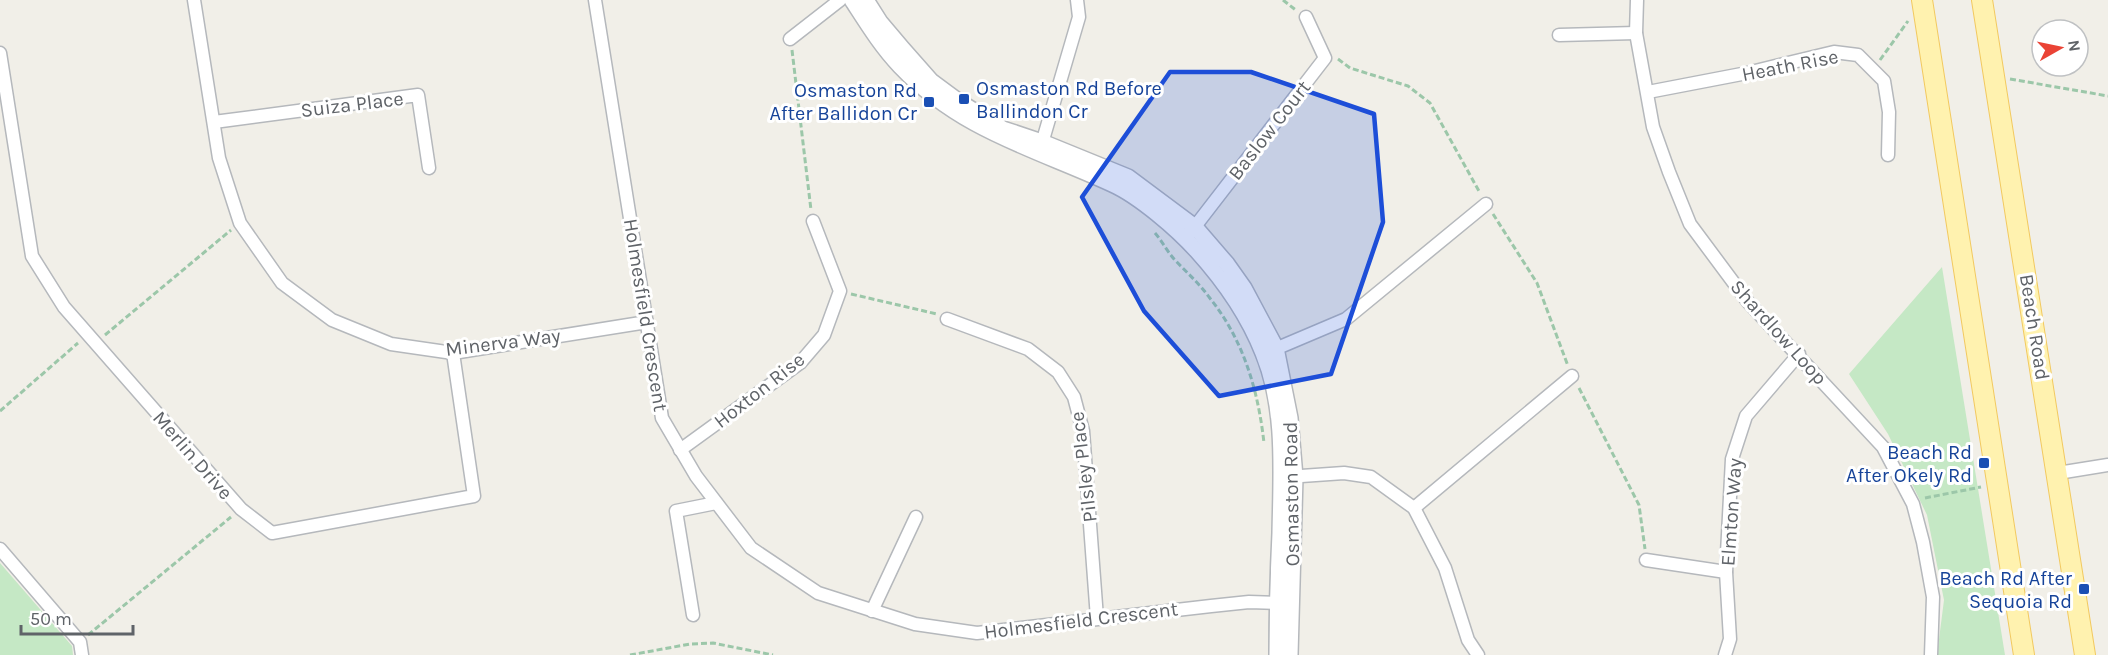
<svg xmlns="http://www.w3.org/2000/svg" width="2108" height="655" viewBox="0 0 2108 655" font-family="Karla,sans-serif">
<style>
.green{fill:#c5e8c5}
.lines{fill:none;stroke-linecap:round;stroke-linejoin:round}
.minor-casing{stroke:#b5b8bc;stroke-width:15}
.tertiary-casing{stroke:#b5b8bc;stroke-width:18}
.primary-casing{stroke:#f2c960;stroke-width:22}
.path{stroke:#9cc7a9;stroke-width:3;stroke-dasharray:6 3;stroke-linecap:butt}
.minor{stroke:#fff;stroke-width:12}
.tertiary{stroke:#fff;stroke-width:15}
.primary{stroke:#fff2af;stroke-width:20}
.marked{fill:#1d4ed8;fill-opacity:0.2;stroke:#1d4ed8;stroke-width:4.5;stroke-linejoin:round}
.transit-dot{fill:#1a4fb4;stroke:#fff;stroke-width:2}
.labels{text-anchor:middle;stroke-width:6;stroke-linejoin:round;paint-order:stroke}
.street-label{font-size:20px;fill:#5f6368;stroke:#fff}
.transit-label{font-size:20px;fill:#164399;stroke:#fff;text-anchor:end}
</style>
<rect width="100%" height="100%" fill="#f1efe8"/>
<g class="green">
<path d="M1942,267L2005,655H1937L1944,600L1927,515L1888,434L1849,374Z"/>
<path d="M0,563L72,646L73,655H0Z"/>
</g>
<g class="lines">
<g class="minor-casing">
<g id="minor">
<path d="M194,0L219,158L240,223L282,283L332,320L391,344L453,353L647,322"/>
<path d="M595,0L662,418L696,476L751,548L818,593L915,624L977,633L1211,606L1249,602L1285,603"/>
<path d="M1637,0L1636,33L1653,127L1669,172L1690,224L1748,302L1883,447L1913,504L1923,542L1933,597L1931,655"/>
<path d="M1559,35L1636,33"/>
<path d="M790,39L840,0"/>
<path d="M0,53L32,256L64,307L241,509L272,533L474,496L453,353"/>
<path d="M1648,92L1747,73L1834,52L1858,55L1884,81L1889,112L1888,155"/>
<path d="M214,122L418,95L429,168"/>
<path d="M1040,150L1079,17L1077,0"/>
<path d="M1190,233L1325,58L1306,17"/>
<path d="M947,319L1028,349L1058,372L1074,397L1083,431L1097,618"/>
<path d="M1268,352L1346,319L1486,204"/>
<path d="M680,450L800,363L824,335L840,291L813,221"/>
<path d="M2058,473L2108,465"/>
<path d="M1287,477L1344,473L1371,477L1414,508L1445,568L1468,640L1478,655"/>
<path d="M1414,508L1572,376"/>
<path d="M0,549L80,642L82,655"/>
<path d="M1646,560L1726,572"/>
<path d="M872,611L916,517"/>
<path d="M693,615L676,511L716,503"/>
<path d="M1725,655L1730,639L1726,572L1732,459L1746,416L1799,354"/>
</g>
</g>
<g class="tertiary-casing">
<g id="tertiary">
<path d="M852,0C867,23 881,46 900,66C962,131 1034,148 1112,184C1139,196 1177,229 1197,251C1225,282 1248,315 1263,353C1286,409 1281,473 1280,533C1278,573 1277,614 1277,655"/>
<path d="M866,0L880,22L902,48L931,81L958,101L1003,129L1042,142L1128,177L1195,227L1227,264L1244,288L1276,348L1290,418L1295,477L1290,655"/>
</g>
</g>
<g class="primary-casing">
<g id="primary">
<path d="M1922,0L2024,655"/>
<path d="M1982,0L2085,655"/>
</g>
</g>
<g class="path">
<path d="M1283,0L1297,11"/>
<path d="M792,50L811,210"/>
<path d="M1338,59L1350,68L1408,86L1430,103L1480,193"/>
<path d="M1880,60L1908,21"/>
<path d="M2010,79L2108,96"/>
<path d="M1493,214L1537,283L1568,366"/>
<path d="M1155,233C1162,241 1167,251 1174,259C1186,272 1199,283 1209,297C1243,339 1258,389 1264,443"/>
<path d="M851,294L937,314"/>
<path d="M105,335L231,230"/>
<path d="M1579,388L1639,505L1645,549"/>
<path d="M0,411L78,343"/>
<path d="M1925,498L1981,487"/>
<path d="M88,635L231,517"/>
<path d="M630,655L690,644L713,643L773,655"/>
</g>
<use href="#minor" class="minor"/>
<use href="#tertiary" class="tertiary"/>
<use href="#primary" class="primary"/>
</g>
<path class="marked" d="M1170,72H1251L1374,114L1383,222L1331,374L1219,396L1144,311L1082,197Z"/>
<g class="transit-dot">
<rect x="958" y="93" width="12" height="12" rx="3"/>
<rect x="923" y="96" width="12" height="12" rx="3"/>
<rect x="1978" y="457" width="12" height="12" rx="3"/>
<rect x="2078" y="583" width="12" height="12" rx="3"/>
</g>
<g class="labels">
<g class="street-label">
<text transform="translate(1790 65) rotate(-11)" y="7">Heath Rise</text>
<text transform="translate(352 104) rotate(-7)" y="7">Suiza Place</text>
<text transform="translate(1269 130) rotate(-52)" y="7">Baslow Court</text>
<text transform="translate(646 315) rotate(81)" y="7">Holmesfield Crescent</text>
<text transform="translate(2035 327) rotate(81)" y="7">Beach Road</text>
<text transform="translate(1779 332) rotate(48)" y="7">Shardlow Loop</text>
<text transform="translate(503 342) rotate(-7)" y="7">Minerva Way</text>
<text transform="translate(759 390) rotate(-38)" y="7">Hoxton Rise</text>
<text transform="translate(193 455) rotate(49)" y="7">Merlin Drive</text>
<text transform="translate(1083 467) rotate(-97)" y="7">Pilsley Place</text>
<text transform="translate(1291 494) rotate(-91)" y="7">Osmaston Road</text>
<text transform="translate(1731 512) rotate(-86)" y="7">Elmton Way</text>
<text transform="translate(1081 620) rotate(-7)" y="7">Holmesfield Crescent</text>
</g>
<g class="transit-label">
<text x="976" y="95" text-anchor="start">Osmaston Rd Before<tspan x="976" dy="23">Ballindon Cr</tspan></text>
<text x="917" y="97">Osmaston Rd<tspan x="917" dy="23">After Ballidon Cr</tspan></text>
<text x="1972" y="459">Beach Rd<tspan x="1972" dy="23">After Okely Rd</tspan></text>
<text x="2072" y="585">Beach Rd After<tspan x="2072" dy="23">Sequoia Rd</tspan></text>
</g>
</g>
<g transform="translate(2060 48) rotate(81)"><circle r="28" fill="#ffffff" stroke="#bfc1c3" stroke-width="1.5"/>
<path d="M0-4.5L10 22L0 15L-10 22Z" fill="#ea4335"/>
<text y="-9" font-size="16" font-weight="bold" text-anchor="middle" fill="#5f6368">N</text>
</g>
<path d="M21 625v9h112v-9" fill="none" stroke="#5f6368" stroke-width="3"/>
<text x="30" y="625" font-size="18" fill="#5f6368" stroke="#ffffff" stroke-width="4.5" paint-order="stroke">50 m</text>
</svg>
